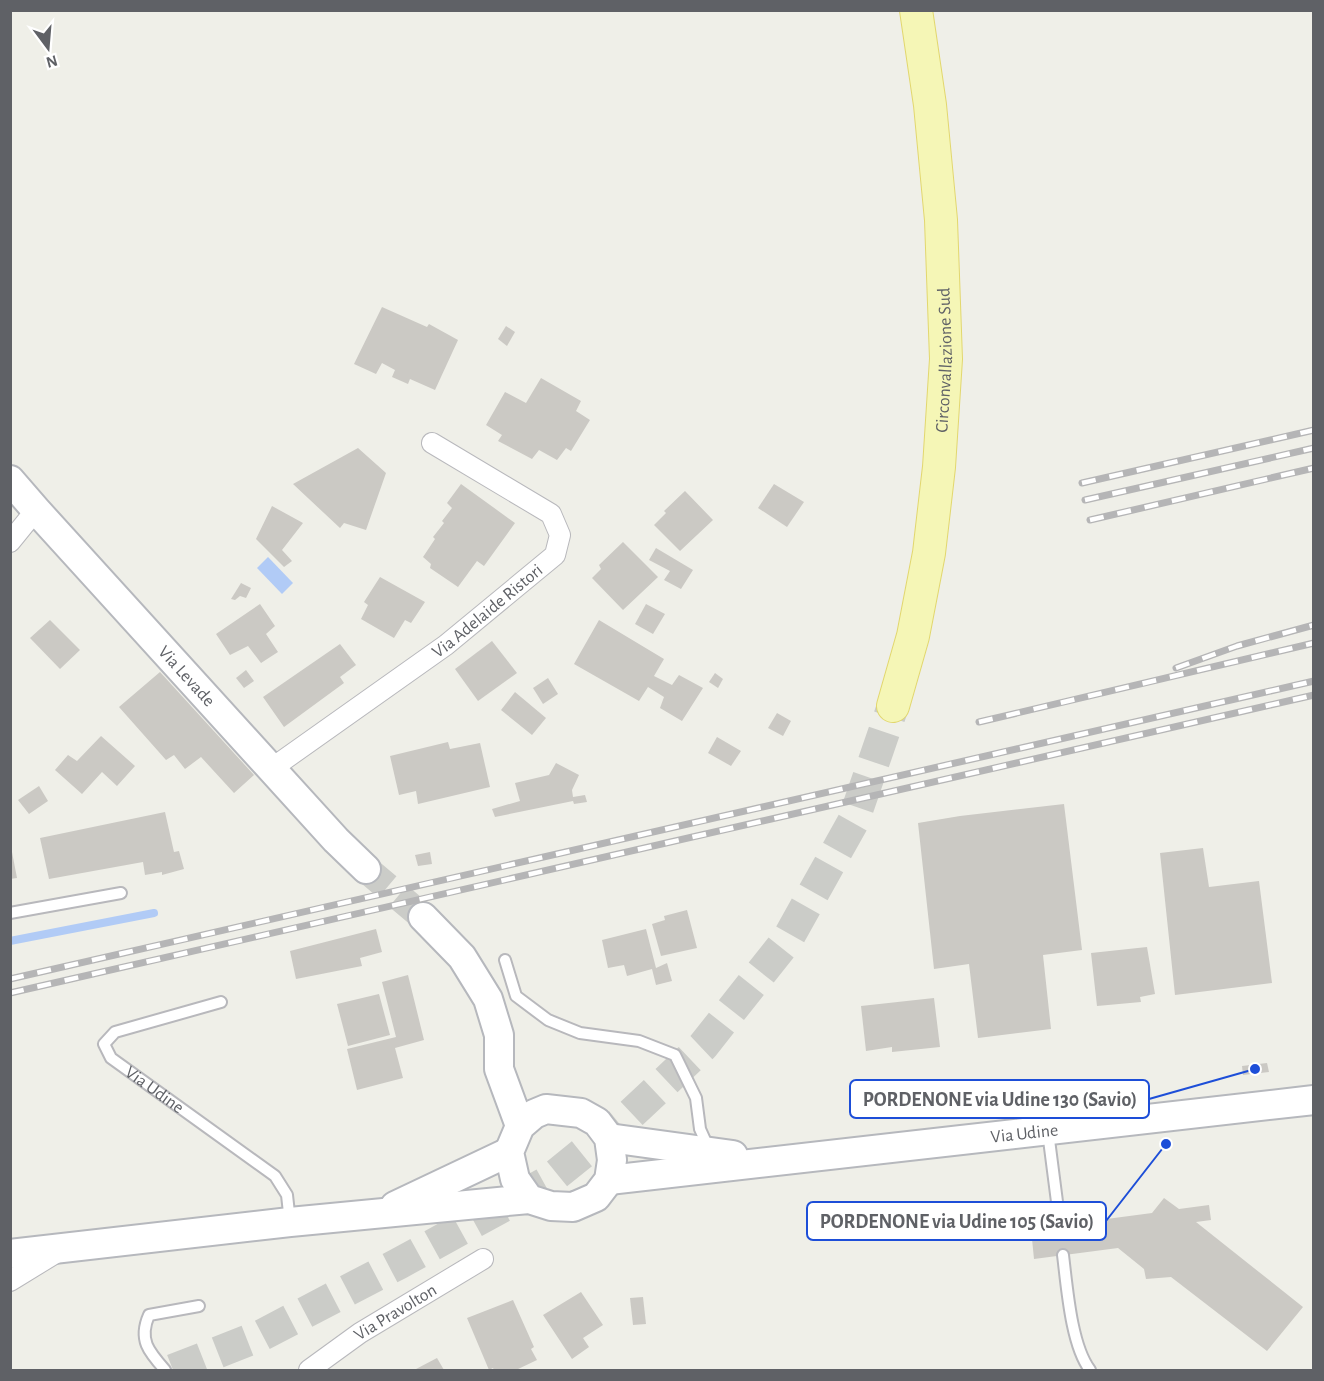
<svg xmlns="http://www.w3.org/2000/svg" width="1324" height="1381" viewBox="0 0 1324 1381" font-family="'Alegreya Sans',sans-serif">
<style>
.water{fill:#b1cbf6}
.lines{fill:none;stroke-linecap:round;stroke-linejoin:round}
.stream{stroke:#b1cbf6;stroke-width:8}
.building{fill:#cbc9c4}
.secondary-tunnel{stroke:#cbccc8;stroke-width:28;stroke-dasharray:28 14;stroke-linecap:butt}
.primary-tunnel{stroke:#cbccc8;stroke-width:32;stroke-dasharray:32 16;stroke-linecap:butt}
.lane-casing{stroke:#b8b8bc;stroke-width:14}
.street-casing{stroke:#b8b8bc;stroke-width:22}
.secondary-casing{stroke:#b6b8bd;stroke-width:32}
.primary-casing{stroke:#e2d76e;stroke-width:34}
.lane{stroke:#fff;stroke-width:10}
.street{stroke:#fff;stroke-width:20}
.secondary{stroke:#fff;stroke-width:28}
.primary{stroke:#f5f6b6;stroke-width:32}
.rail-casing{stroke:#b5b5b6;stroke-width:7}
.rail{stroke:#fff;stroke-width:4.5;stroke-dasharray:14;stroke-linecap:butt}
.labels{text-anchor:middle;stroke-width:5;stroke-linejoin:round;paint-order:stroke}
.street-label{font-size:18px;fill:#5f6166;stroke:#fff}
.leader{fill:none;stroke:#1d4ed8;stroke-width:2}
.callout-dot{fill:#1d4ed8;stroke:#fff;stroke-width:2}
.callout{fill:#fff;stroke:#1d4ed8;stroke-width:2}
.callout-label{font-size:20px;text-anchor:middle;font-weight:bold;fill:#5f6166}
</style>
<rect width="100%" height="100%" fill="#efefe8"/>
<path class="water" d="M268,557L293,583L282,594L257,568Z"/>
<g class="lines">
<path class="stream" d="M10,941L154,913"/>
</g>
<g class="building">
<path d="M382,307L427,327L429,324L458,340L435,390L410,379L408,384L392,377L395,370L382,363L376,374L354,364Z"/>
<path d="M506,326L515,332L507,346L498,339Z"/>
<path d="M541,378L581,401L576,411L590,420L571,451L566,448L557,460L539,450L532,459L498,441L502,435L486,425L505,392L526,403Z"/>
<path d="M358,448L386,473L366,530L344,523L340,528L293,484Z"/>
<path d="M461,484L515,523L484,566L477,561L458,587L430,568L431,564L423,557L435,539L433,537L444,523L442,521L452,508L447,503Z"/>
<path d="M774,484L804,502L787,527L758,508Z"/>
<path d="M685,491L713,520L680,551L654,525L666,513L664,511Z"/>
<path d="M272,506L303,523L282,550L292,561L284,567L256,539Z"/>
<path d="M623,542L658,577L623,610L592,578L601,569L599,565Z"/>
<path d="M656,548L693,570L681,589L664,580L670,571L649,560Z"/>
<path d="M380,577L425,602L411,623L405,620L394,638L361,619L368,605L364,602Z"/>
<path d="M241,583L251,588L246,598L240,596L235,600L231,599Z"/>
<path d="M260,604L275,626L266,634L278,652L261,663L248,646L230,655L216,634Z"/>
<path d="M646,604L665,614L653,634L635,624Z"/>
<path d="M50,620L80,650L60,669L30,638Z"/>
<path d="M599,620L664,659L654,676L672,685L679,675L703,688L682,721L660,708L664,697L648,687L639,701L574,664Z"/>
<path d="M492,641L517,673L478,701L455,669Z"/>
<path d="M340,644L356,665L340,677L344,683L284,727L263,697Z"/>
<path d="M246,670L254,681L244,688L236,678Z"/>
<path d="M160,672L254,775L234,793L201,757L185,769L174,755L166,760L119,707Z"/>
<path d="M715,673L723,679L718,688L709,682Z"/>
<path d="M548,678L558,694L543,704L533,688Z"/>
<path d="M515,692L546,718L532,735L501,710Z"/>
<path d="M777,713L791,721L783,736L768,728Z"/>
<path d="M101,736L135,766L117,786L102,772L82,794L55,770L68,755L77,761Z"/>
<path d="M717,737L741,751L731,766L708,753Z"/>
<path d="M448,742L450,749L480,743L490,787L418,804L416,791L399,795L390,756Z"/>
<path d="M556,763L579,775L572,790L573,797L585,795L587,802L574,804L573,801L495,817L492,809L520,801L515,783L549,775Z"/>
<path d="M39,786L48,801L29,814L18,800Z"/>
<path d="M1064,804L1082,950L1043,955L1051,1029L978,1038L969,964L934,969L918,823L960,816Z"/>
<path d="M165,812L174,852L179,851L184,869L162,875V872L145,875L143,862L49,879L40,838Z"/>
<path d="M1203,848L1209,887L1259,881L1272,983L1175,995L1160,853Z"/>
<path d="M12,852L17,878L10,879V853Z"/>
<path d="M430,852L432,864L418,866L415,855Z"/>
<path d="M687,910L697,948L661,956L652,924L665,920L664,916Z"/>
<path d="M376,929L382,952L360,958L362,966L296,979L290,951Z"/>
<path d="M646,929L656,968L667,963L672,981L656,985L652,969L627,976L624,965L608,968L602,940Z"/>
<path d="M1147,947L1155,994L1140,997L1141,1002L1097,1006L1091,953Z"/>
<path d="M408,975L424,1040L395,1048L403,1078L357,1090L347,1049L396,1037L382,982Z"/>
<path d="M379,994L390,1035L348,1046L337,1004Z"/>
<path d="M934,998L940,1047L892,1052V1047L866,1051L861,1006Z"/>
<path d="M1267,1063L1269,1072L1243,1075L1242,1066Z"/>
<path d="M1164,1198L1179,1209L1209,1205L1211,1220L1196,1222L1303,1307L1267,1351L1171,1277L1146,1279L1144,1269L1118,1248L1034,1259L1031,1229L1152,1213Z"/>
<path d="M581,1292L603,1325L583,1338L589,1347L572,1359L543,1315Z"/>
<path d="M643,1297L646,1324L633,1325L630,1298Z"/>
<path d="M513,1300L534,1347L531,1349L537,1360L516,1370H494L493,1368L489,1370L467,1318Z"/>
<path d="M437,1358L444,1370H417L416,1369Z"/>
</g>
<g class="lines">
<path class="secondary-tunnel" d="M366,869L423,917"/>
<path class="primary-tunnel" d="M173,1370L262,1335L398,1264L547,1182L630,1115L703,1046L787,940L853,822L893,706"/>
<g class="lane-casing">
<g id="lane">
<path d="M10,913L121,893"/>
<path d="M505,960L516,996L548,1020L580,1033L639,1041L675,1055L696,1098L700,1129L709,1149"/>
<path id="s1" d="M221,1002L115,1032L104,1044L111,1058L275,1176L287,1195L290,1222"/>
<path d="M1048,1132L1060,1225"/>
<path d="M1063,1255C1067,1287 1071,1345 1090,1370"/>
<path d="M165,1370C149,1352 138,1340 149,1315L199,1306"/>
</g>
</g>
<g class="street-casing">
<g id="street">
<path d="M10,542L36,510"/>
<path id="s2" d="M271,769L446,645L555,555L560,535L551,514L432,443"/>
<path d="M10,1281L59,1251"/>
<path id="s3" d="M309,1370L360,1333L483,1259"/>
</g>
</g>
<g class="secondary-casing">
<g id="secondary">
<path id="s4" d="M10,480L36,510L336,840L366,869"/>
<path d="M423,917L462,957L488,999L499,1035V1069L520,1126"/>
<path d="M609,1138L733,1155"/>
<path id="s5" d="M609,1180C844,1152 1079,1128 1314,1100"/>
<path d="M395,1206L509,1152"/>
<path d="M10,1254L290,1222L529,1199L551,1206L573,1207L596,1197L609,1180L612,1160L609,1138L597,1122L581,1113L546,1109L534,1114L520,1126L509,1152L515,1179L529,1199"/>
</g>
</g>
<g class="primary-casing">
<g id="primary">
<path id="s6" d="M893,706L913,636L929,553L939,467L946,359L941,220L930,105L916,10"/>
</g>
</g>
<use href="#lane" class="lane"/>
<use href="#street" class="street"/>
<use href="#secondary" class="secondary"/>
<use href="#primary" class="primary"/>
<g class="rail-casing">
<g id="rail">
<path d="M1082,483L1314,430"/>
<path d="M1085,500L1314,448"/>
<path d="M1090,520L1314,468"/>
<path d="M1176,668L1237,646L1314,625"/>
<path d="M979,722L1314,643"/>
<path d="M10,979L1314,681"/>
<path d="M10,993L1314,695"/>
</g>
</g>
<use href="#rail" class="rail"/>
</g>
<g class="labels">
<g class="street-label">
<text dy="6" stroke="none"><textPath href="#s6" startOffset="351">Circonvallazione Sud</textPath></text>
<text dy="6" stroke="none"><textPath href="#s2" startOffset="268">Via Adelaide Ristori</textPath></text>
<text dy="6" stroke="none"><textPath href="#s4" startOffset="264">Via Levade</textPath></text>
<text dy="6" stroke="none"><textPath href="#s1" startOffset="196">Via Udine</textPath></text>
<text dy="6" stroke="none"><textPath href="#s5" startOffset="418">Via Udine</textPath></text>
<text dy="6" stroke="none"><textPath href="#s3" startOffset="104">Via Pravolton</textPath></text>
</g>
</g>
<path class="leader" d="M1255 1069L1149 1099M1166 1144L1106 1221"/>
<g class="callout-dot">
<circle cx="1255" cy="1069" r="6"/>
<circle cx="1166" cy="1144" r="6"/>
</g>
<g class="callout">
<rect x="850" y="1080" width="299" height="38" rx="6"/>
<rect x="807" y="1202" width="299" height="38" rx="6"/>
</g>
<g class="callout-label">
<text x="1000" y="1106">PORDENONE via Udine 130 (Savio)</text>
<text x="957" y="1228">PORDENONE via Udine 105 (Savio)</text>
</g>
<rect width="1324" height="1381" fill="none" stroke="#5f6166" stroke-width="24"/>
<g transform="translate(48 48) rotate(164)" stroke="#ffffff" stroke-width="4.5" paint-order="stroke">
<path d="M0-4.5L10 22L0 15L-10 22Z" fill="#5f6166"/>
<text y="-9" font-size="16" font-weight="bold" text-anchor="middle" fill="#5f6166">N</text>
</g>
</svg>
